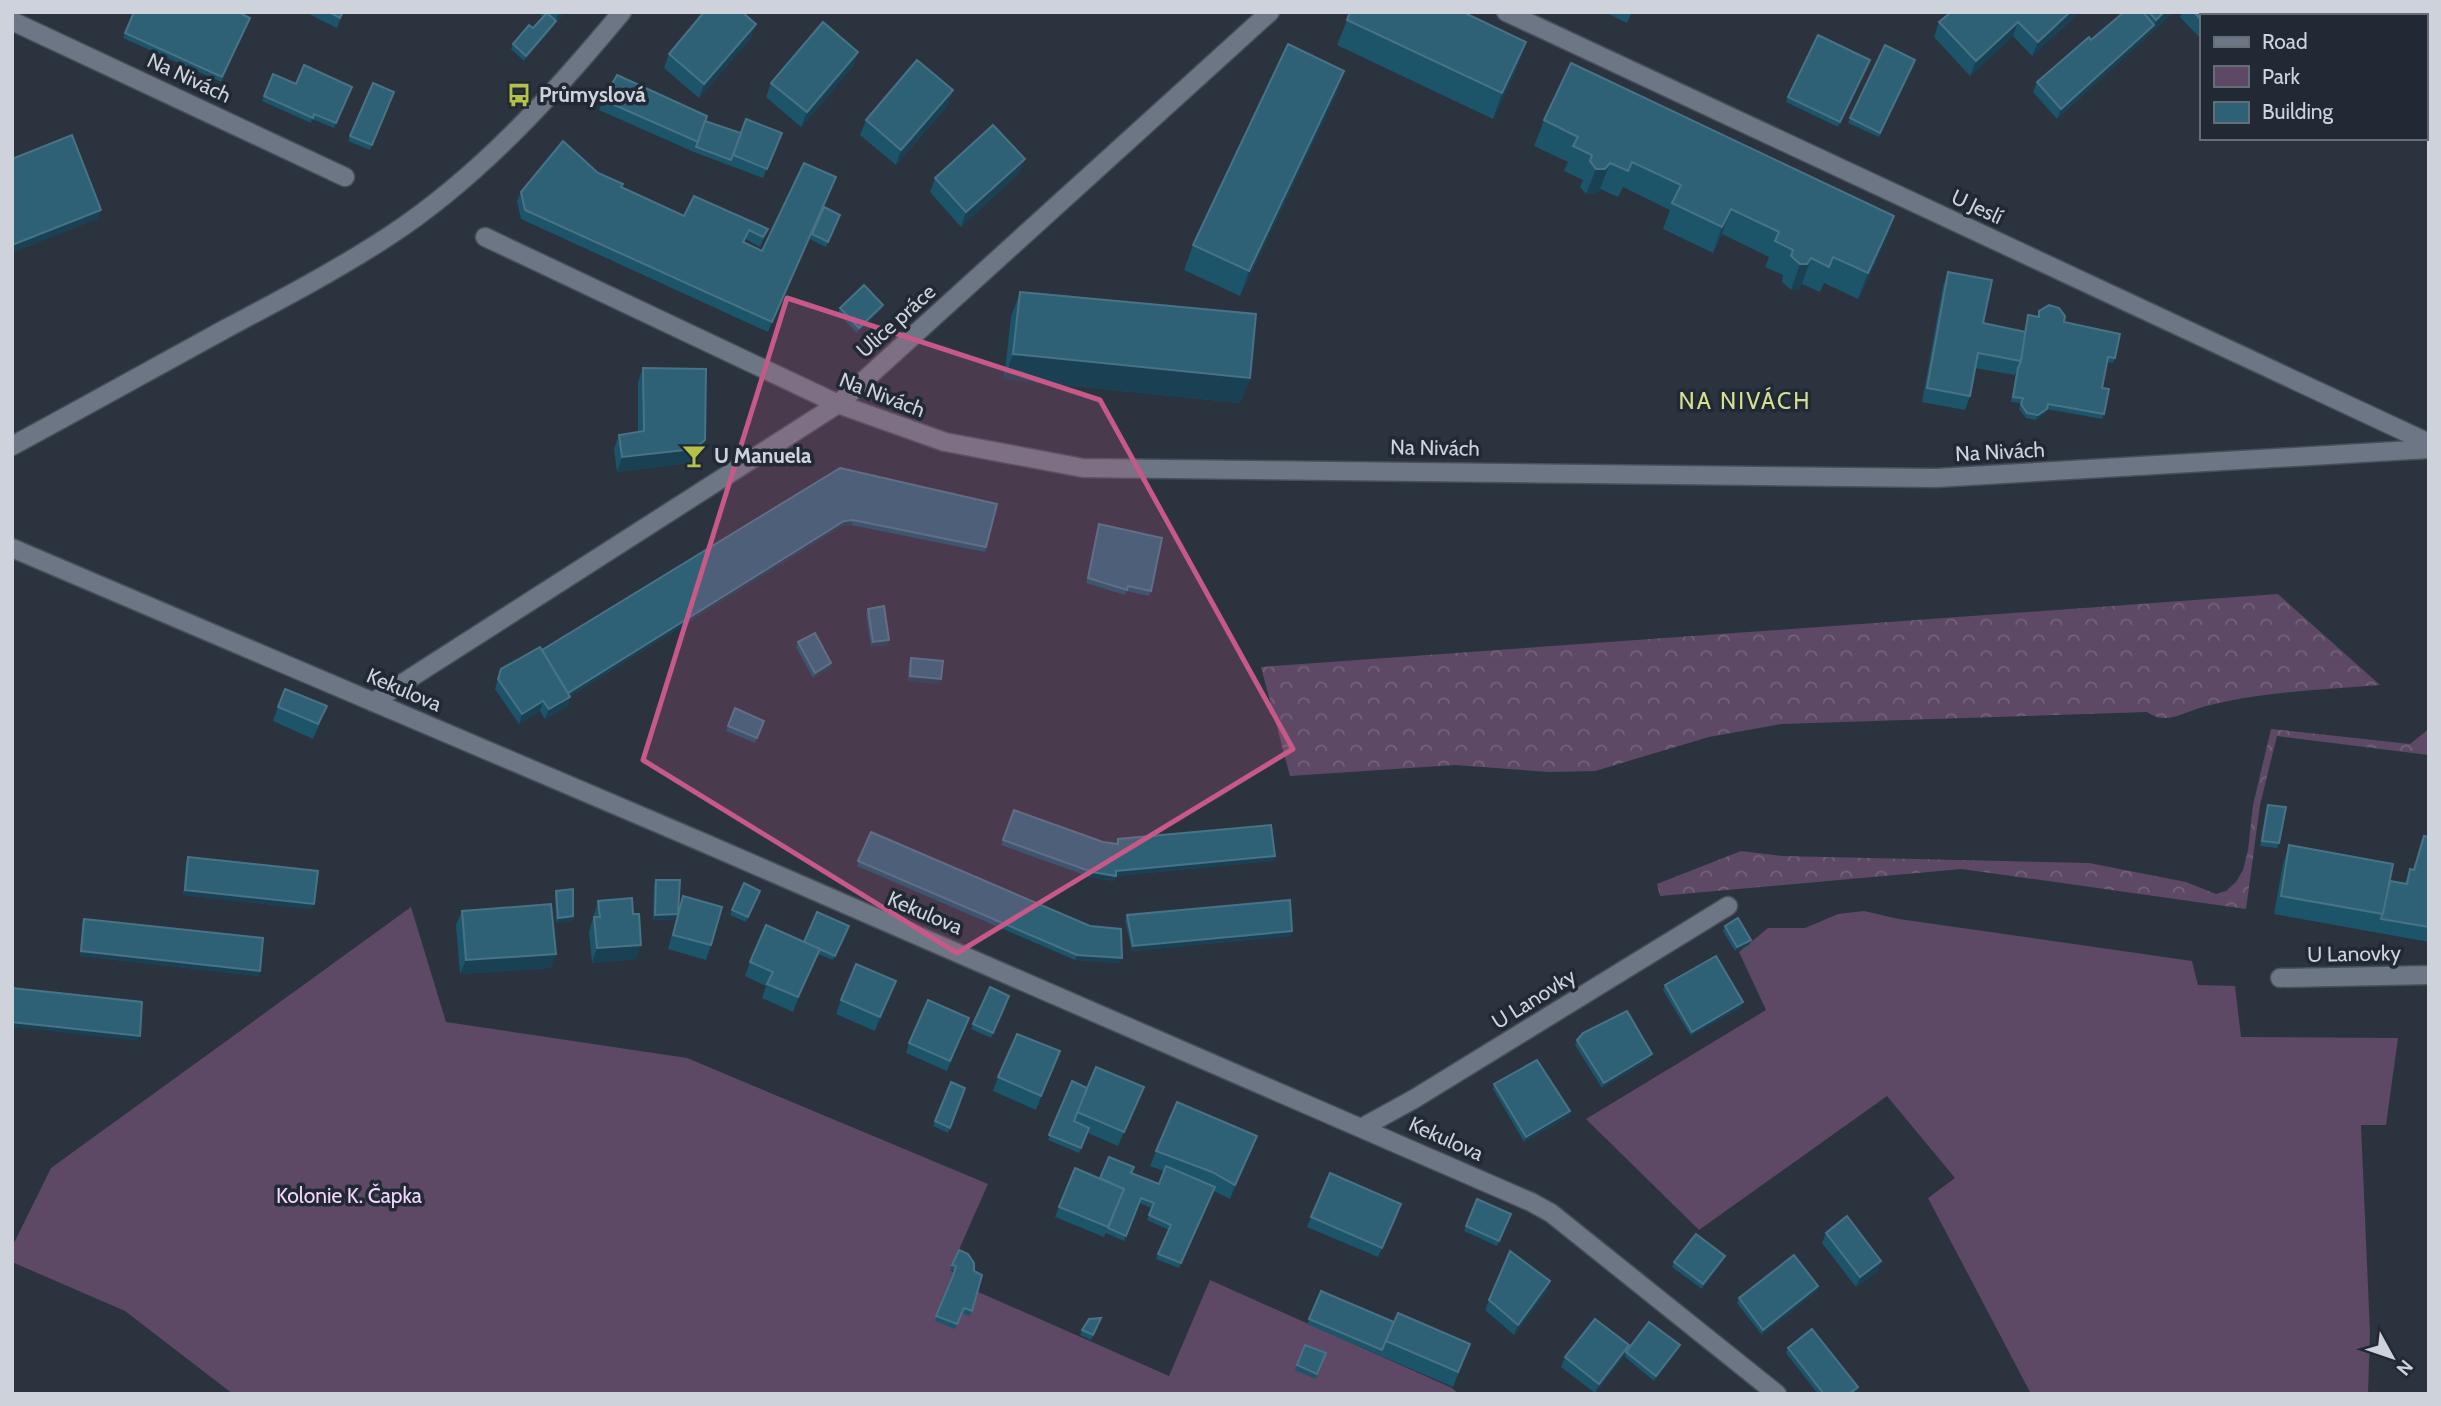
<svg xmlns="http://www.w3.org/2000/svg" width="2441" height="1406" viewBox="0 0 2441 1406" font-family="Cabin,sans-serif">
<style>
.green{fill:#5d4965}
.forest{fill:url(#forest-crowns)}
.lines{fill:none;stroke-linecap:round;stroke-linejoin:round}
.minor-casing{stroke:#474f59;stroke-width:21}
.minor{stroke:#6c7684;stroke-width:18}
.wall{fill:#1c546a}
.shaded-wall{fill:#1a4153}
.building{fill:#2f6176;stroke:#487386;stroke-width:2}
.marked{fill:#c65988;fill-opacity:0.2;stroke:#c65988;stroke-width:5;stroke-linejoin:round}
.labels{text-anchor:middle;stroke-width:7;stroke-linejoin:round;paint-order:stroke}
.street-label{font-size:21px;fill:#ced3db;stroke:#212935}
.poi-label{font-size:21px;font-weight:bold;fill:#ced3db;stroke:#212935;text-anchor:start}
.park-label{font-size:21px;fill:#f2d7fe;stroke:#212935}
.neighbourhood-label{font-size:23px;letter-spacing:2px;fill:#d4df92;stroke:#212935}
</style>
<defs>
<pattern id="forest-crowns" width="20" height="18" patternUnits="userSpaceOnUse" patternTransform="scale(1.75)"><rect width="20" height="18" fill="#5d4965"/><path d="M2 6a3 3 0 1 1 6 0M12 15a3 3 0 1 1 6 0" fill="none" stroke="#73627a"/></pattern>
</defs>
<rect width="100%" height="100%" fill="#2b333f"/>
<g class="green">
<path d="M411,907L446,1022L687,1058L988,1184L950,1270L976,1291L1169,1376L1210,1280L1452,1388L1459,1394H233L125,1311L12,1262V1247L51,1168Z"/>
<path d="M1864,911L1899,919L2192,961L2198,985L2235,986L2241,1037L2398,1038L2386,1125H2361L2370,1333L2368,1394H2031L1928,1198L1955,1178L1887,1096L1699,1230L1586,1119L1766,1010L1739,952L1768,928H1805L1838,914Z"/>
</g>
<g class="forest">
<path d="M2278,594L2380,685C2322,690 2260,691 2203,707C2183,712 2167,726 2147,712L1782,724L1709,737L1595,771L1549,772L1455,765L1290,776L1261,667Z"/>
<path d="M2271,729L2410,744L2429,729V755L2277,736L2260,805L2246,909L1962,869L1660,896L1657,884L1741,851L1783,856L2089,863L2186,882L2216,894L2226,891L2236,882L2243,870L2248,850L2253,805Z"/>
</g>
<g class="lines">
<g class="minor-casing">
<g id="minor">
<path d="M1506,12L2429,443"/>
<path d="M12,21L345,177"/>
<path d="M485,237L838,404L945,442L1083,468L1936,478L2429,449"/>
<path d="M12,446C84,407 156,367 227,328C282,299 337,270 389,236C479,177 554,94 622,12"/>
<path d="M12,548L702,842L1531,1202L1551,1213L1777,1394"/>
<path d="M373,702L838,404L1270,12"/>
<path d="M2280,978L2429,975"/>
<path d="M1363,1127L1414,1099L1728,906"/>
</g>
</g>
<use href="#minor" class="minor"/>
</g>
<g class="wall">
<path d="M134,12L250,18L221,82L123,38Z"/>
<path d="M305,12H343L337,28Z"/>
<path d="M538,12H565L524,61L511,49L513,44L533,28L543,17Z"/>
<path d="M1605,12H1632L1627,23Z"/>
<path d="M2080,12L2032,56L2013,36L1970,76L1934,37L1939,22Z"/>
<path d="M2124,12H2174L2057,119L2033,92L2037,82L2091,40Z"/>
<path d="M2182,12H2275L2201,16V39L2180,17Z"/>
<path d="M2300,12H2336L2332,16H2303Z"/>
<path d="M1347,20L1517,68L1493,119L1337,45Z"/>
<path d="M751,38L699,98L664,68L669,54Z"/>
<path d="M858,52L853,66L801,127L766,97L771,83Z"/>
<path d="M2429,55V132L2425,128V58Z"/>
<path d="M1868,65L1838,127L1786,102L1788,97Z"/>
<path d="M1914,65L1879,137L1848,123L1850,118Z"/>
<path d="M1344,71L1335,97L1240,296L1184,270L1193,245Z"/>
<path d="M273,74L296,84L352,87L334,128L312,119L311,123L262,101Z"/>
<path d="M373,83L394,92L370,150L348,141Z"/>
<path d="M603,100L704,126L741,133H782L763,178L694,152L599,110Z"/>
<path d="M948,105L896,165L860,135L866,120Z"/>
<path d="M1544,120L1894,216L1885,242L1858,299L1824,283L1820,292L1802,284L1798,290H1791L1782,282L1783,275L1765,267L1769,257L1722,234L1713,253L1663,229L1670,210L1623,187L1618,197L1600,189L1596,194H1586L1580,187L1583,180L1564,171L1568,162L1534,146Z"/>
<path d="M1025,159L1019,173L961,227L930,192L935,178Z"/>
<path d="M598,173L621,187L684,216L768,229L760,247L746,239L744,243L762,251L832,187L768,332L521,219L517,201L521,192Z"/>
<path d="M824,207L839,220L826,247L810,239Z"/>
<path d="M1948,272L1983,323L2024,331L2028,315L2037,317L2039,311L2064,322L2115,358L2113,363L2107,362L2102,388L2104,414L2102,419L2047,409L2045,414L2036,420L2026,418L2019,409L2021,403L2011,402L2016,373L2015,375L1975,368L1970,396L1965,410L1922,402L1943,286Z"/>
<path d="M1020,292L1250,378L1240,403L1004,379L1011,317Z"/>
<path d="M883,305L881,310L857,333L838,313L840,308Z"/>
<path d="M643,368L700,455L689,463L617,472L614,449L619,435L638,432V382Z"/>
<path d="M840,468L986,547L985,552L851,525L842,526L570,696V697L567,707L545,719L540,711L519,724L495,689L501,669L542,650Z"/>
<path d="M1099,524L1151,591L1149,596L1126,591L1125,595L1086,583Z"/>
<path d="M868,609L889,640L887,645L871,647L866,614Z"/>
<path d="M798,642L831,663L830,668L813,678L796,647Z"/>
<path d="M911,658L940,684L908,681L909,663Z"/>
<path d="M278,707L321,721L313,739L273,721Z"/>
<path d="M735,708L764,721L755,743L726,731Z"/>
<path d="M2268,805L2279,843L2277,848L2260,846L2266,810Z"/>
<path d="M1014,810L1103,842L1116,844L1118,839L1275,856L1273,861L1116,876L1114,881L1090,877L1001,845Z"/>
<path d="M871,832L1120,963L1075,960L857,866Z"/>
<path d="M2424,836L2429,837V942L2274,914L2283,864L2289,845L2390,881L2405,883L2410,869L2413,870Z"/>
<path d="M188,857L312,909L183,895L186,862Z"/>
<path d="M656,880L678,911L683,896L711,945L706,960L668,949L676,919L653,920L654,885Z"/>
<path d="M556,891L573,916L571,921L556,923L555,896Z"/>
<path d="M758,896L746,922L730,915L732,910Z"/>
<path d="M598,901L633,914L636,959L592,963L589,932Z"/>
<path d="M462,911L556,954L550,968L460,974L456,925Z"/>
<path d="M1127,915L1292,931L1290,936L1132,951L1125,920Z"/>
<path d="M84,919L260,971L258,976L80,956L82,924Z"/>
<path d="M849,926L833,960L818,954L793,1012L762,998L766,986L745,976L750,962Z"/>
<path d="M1725,926L1749,945L1735,951L1723,931Z"/>
<path d="M896,981L875,1031L836,1014L841,1000Z"/>
<path d="M1665,985L1743,1002L1741,1007L1691,1036L1663,990Z"/>
<path d="M1009,996L991,1038L971,1029L973,1024Z"/>
<path d="M969,1018L947,1071L906,1053L909,1043Z"/>
<path d="M1577,1040L1650,1059L1602,1088L1575,1045Z"/>
<path d="M1060,1051L1036,1110L993,1091L998,1077Z"/>
<path d="M1072,1081L1087,1088L1144,1087L1118,1146L1088,1133L1079,1153L1048,1140Z"/>
<path d="M951,1082L965,1088L948,1133L933,1126Z"/>
<path d="M1494,1084L1570,1111L1569,1116L1524,1142L1493,1089Z"/>
<path d="M1252,1150L1230,1199L1214,1191L1179,1268L1156,1259L1169,1230L1147,1220L1152,1208L1139,1203L1124,1241L1106,1233V1232L1104,1237L1055,1217L1059,1207L1100,1178L1132,1173L1159,1184L1164,1171L1150,1166L1156,1151Z"/>
<path d="M1477,1199L1511,1214L1497,1246L1464,1231Z"/>
<path d="M1397,1213L1378,1257L1307,1227L1311,1217Z"/>
<path d="M1826,1233L1881,1261L1878,1271L1856,1287L1822,1243Z"/>
<path d="M959,1250L974,1271L982,1275L970,1316L962,1313L955,1329L935,1321L952,1279L954,1271L950,1270Z"/>
<path d="M1725,1256L1723,1261L1702,1289L1672,1267L1674,1262Z"/>
<path d="M1818,1286L1817,1291L1762,1335L1737,1303L1739,1298Z"/>
<path d="M1321,1291L1394,1322L1470,1344L1453,1387L1307,1324Z"/>
<path d="M1547,1291L1514,1335L1485,1310L1489,1300Z"/>
<path d="M1101,1318L1091,1340L1080,1335L1082,1330Z"/>
<path d="M1629,1345L1626,1351L1680,1345L1678,1350L1654,1381L1625,1357V1355L1595,1393L1561,1367L1565,1357Z"/>
<path d="M1788,1348L1858,1387L1857,1392L1854,1394H1818L1786,1353Z"/>
<path d="M1326,1353L1316,1379L1295,1370L1297,1365Z"/>
</g>
<g class="shaded-wall">
<path d="M560,12H565L524,61L526,56L556,21L557,16Z"/>
<path d="M2070,12H2080L2032,56L2038,42Z"/>
<path d="M2164,12H2174L2057,119L2061,109L2154,25L2156,20Z"/>
<path d="M2326,12H2336L2332,16H2322Z"/>
<path d="M2018,22L2013,36L1970,76L1976,61Z"/>
<path d="M756,24L751,38L699,98L704,84Z"/>
<path d="M1526,42L1517,68L1493,119L1502,93Z"/>
<path d="M858,52L853,66L801,127L807,112Z"/>
<path d="M1344,71L1335,97L1240,296L1249,271Z"/>
<path d="M953,90L948,105L896,165L901,150Z"/>
<path d="M1025,159L1019,173L961,227L966,212Z"/>
<path d="M1610,163L1600,189L1596,194H1586L1596,169Z"/>
<path d="M836,177L832,187L768,332L772,322Z"/>
<path d="M1731,209L1722,234L1713,253L1722,227Z"/>
<path d="M101,210L98,219L12,253V245Z"/>
<path d="M1894,216L1885,242L1858,299L1868,273Z"/>
<path d="M1811,258L1802,284L1798,290H1791L1800,264Z"/>
<path d="M883,305L881,310L857,333L859,328Z"/>
<path d="M1013,354L1250,378L1240,403L1004,379Z"/>
<path d="M2047,409L2045,414L2036,420L2038,415Z"/>
<path d="M705,440L700,455L689,463L617,472L622,457Z"/>
<path d="M853,520L851,525L842,526L563,700L565,695L844,521Z"/>
<path d="M889,640L887,645L871,647L873,642Z"/>
<path d="M831,663L830,668L813,678L815,673Z"/>
<path d="M910,676L941,679L940,684L908,681Z"/>
<path d="M570,697L567,707L545,719L549,709Z"/>
<path d="M543,701L540,711L519,724L522,714Z"/>
<path d="M1275,856L1273,861L1116,876L1114,881L1090,877L1092,872Z"/>
<path d="M185,890L314,904L312,909L183,895Z"/>
<path d="M678,914L676,919L653,920L655,915Z"/>
<path d="M573,916L571,921L556,923L558,918Z"/>
<path d="M1292,931L1290,936L1132,951L1133,946Z"/>
<path d="M1751,940L1749,945L1735,951L1737,947Z"/>
<path d="M641,945L636,959L592,963L597,948Z"/>
<path d="M820,949L793,1012L798,997Z"/>
<path d="M81,951L260,971L258,976L80,956Z"/>
<path d="M556,954L550,968L460,974L466,960Z"/>
<path d="M1077,955L1122,958L1120,963L1075,960Z"/>
<path d="M896,981L891,996L875,1031L880,1017Z"/>
<path d="M1743,1002L1741,1007L1691,1036L1692,1032Z"/>
<path d="M12,1022L140,1036L138,1041L12,1027Z"/>
<path d="M1060,1051L1055,1066L1036,1110L1041,1096Z"/>
<path d="M1652,1054L1650,1059L1602,1088L1604,1083Z"/>
<path d="M1570,1111L1569,1116L1524,1142L1526,1137Z"/>
<path d="M1257,1136L1252,1150L1230,1199L1235,1185Z"/>
<path d="M1725,1256L1723,1261L1702,1289L1703,1284Z"/>
<path d="M1881,1261L1878,1271L1856,1287L1860,1277Z"/>
<path d="M1550,1281L1547,1291L1514,1335L1518,1325Z"/>
<path d="M1818,1286L1817,1291L1762,1335L1763,1330Z"/>
<path d="M1629,1345L1625,1355L1595,1393L1599,1384Z"/>
<path d="M1680,1345L1678,1350L1654,1381L1656,1376Z"/>
<path d="M1858,1387L1857,1392L1854,1394H1849Z"/>
</g>
<g class="building">
<path d="M134,12H238L250,18L222,77L125,33Z"/>
<path d="M329,12H343L340,18Z"/>
<path d="M704,12H742L756,24L704,84L669,54Z"/>
<path d="M1350,12H1463L1526,42L1502,93L1347,20Z"/>
<path d="M1951,12H2070L2038,42L2018,22L1976,61L1939,22Z"/>
<path d="M2124,12H2143L2154,25L2061,109L2037,82L2089,37L2091,40Z"/>
<path d="M2149,12H2164L2156,20Z"/>
<path d="M2194,12H2257L2253,16H2201V20Z"/>
<path d="M2260,12H2275L2279,16H2256Z"/>
<path d="M547,13L556,21L526,56L513,44L529,25L533,28Z"/>
<path d="M823,22L858,52L807,112L771,83Z"/>
<path d="M1818,35L1870,60L1840,122L1788,97Z"/>
<path d="M1288,44L1344,71L1249,271L1193,245Z"/>
<path d="M1885,45L1915,60L1880,133L1850,118Z"/>
<path d="M2429,55V112L2425,108V58Z"/>
<path d="M917,60L953,90L901,150L866,120Z"/>
<path d="M1571,63L1894,216L1868,273L1833,257L1829,267L1811,258L1807,264H1800L1791,256L1793,250L1775,241L1779,232L1731,209L1722,227L1672,203L1681,185L1632,162L1628,171L1610,163L1605,169H1596L1590,161L1592,155L1573,146L1578,137L1544,120Z"/>
<path d="M304,65L352,87L336,123L314,114L313,118L264,96L273,74L296,84Z"/>
<path d="M617,75L707,116L698,142L603,100Z"/>
<path d="M373,83L394,92L372,145L350,136Z"/>
<path d="M746,119L782,133L767,169L733,155Z"/>
<path d="M705,121L741,133L731,160L696,147Z"/>
<path d="M993,125L1025,159L966,212L935,178Z"/>
<path d="M72,135L101,210L12,245V159Z"/>
<path d="M563,141L598,173L623,184L621,187L684,216L694,196L768,229L763,237L749,230L743,242L762,251L804,163L836,177L772,322L525,210L521,192Z"/>
<path d="M824,207L840,215L828,242L812,234Z"/>
<path d="M1948,272L1992,280L1983,323L2026,332L2021,361L1978,353L1970,396L1927,388Z"/>
<path d="M864,285L883,305L859,328L840,308Z"/>
<path d="M1020,292L1256,314L1250,378L1013,354Z"/>
<path d="M2049,305L2059,308L2065,316L2064,322L2120,334L2115,358L2108,357L2102,388L2109,389L2104,414L2048,404L2047,409L2038,415L2027,413L2021,404L2023,398L2013,397L2018,368L2021,361L2028,315L2039,317V311Z"/>
<path d="M643,368L706,369L705,440L694,449L622,457L619,435L644,431Z"/>
<path d="M840,468L997,504L986,547L853,520L844,521L568,693L542,650Z"/>
<path d="M1099,524L1162,538L1151,591L1128,586L1127,590L1088,578Z"/>
<path d="M884,606L889,640L873,642L868,609Z"/>
<path d="M815,633L831,663L815,673L798,642Z"/>
<path d="M540,647L570,697L549,709L543,701L522,714L498,679L501,669Z"/>
<path d="M911,658L943,661L941,679L910,676Z"/>
<path d="M285,689L327,706L318,724L278,707Z"/>
<path d="M735,708L764,721L757,738L728,726Z"/>
<path d="M2268,805L2286,807L2279,843L2262,841Z"/>
<path d="M1014,810L1103,842L1118,844V839L1271,825L1275,856L1116,871V876L1092,872L1003,840Z"/>
<path d="M871,832L1090,926L1121,929L1122,958L1077,955L858,861Z"/>
<path d="M2424,836L2429,837V927L2381,919L2390,881L2407,884L2410,869L2414,870Z"/>
<path d="M2289,845L2393,864L2383,914L2281,896Z"/>
<path d="M188,857L318,871L314,904L185,890Z"/>
<path d="M656,880H680L678,914L655,915Z"/>
<path d="M744,883L760,891L748,917L732,910Z"/>
<path d="M573,889V916L558,918L556,891Z"/>
<path d="M683,896L722,907L711,945L673,935Z"/>
<path d="M632,898L633,914H639L641,945L597,948L594,917H600L598,901Z"/>
<path d="M1290,900L1292,931L1133,946L1127,915Z"/>
<path d="M551,904L556,954L466,960L462,911Z"/>
<path d="M817,912L849,926L835,956L804,942Z"/>
<path d="M1738,918L1751,940L1737,947L1725,926Z"/>
<path d="M84,919L263,938L260,971L81,951Z"/>
<path d="M766,925L820,949L798,997L767,984L773,972L750,962Z"/>
<path d="M1716,956L1743,1002L1692,1032L1665,985Z"/>
<path d="M856,964L896,981L880,1017L841,1000Z"/>
<path d="M990,987L1009,996L993,1033L973,1024Z"/>
<path d="M12,988L142,1002L140,1036L12,1022Z"/>
<path d="M928,1000L969,1018L950,1061L909,1043Z"/>
<path d="M1627,1011L1652,1054L1604,1083L1577,1040L1583,1033Z"/>
<path d="M1017,1034L1060,1051L1041,1096L998,1077Z"/>
<path d="M1537,1060L1570,1111L1526,1137L1494,1084Z"/>
<path d="M1096,1067L1144,1087L1124,1132L1077,1112Z"/>
<path d="M1072,1081L1087,1088L1074,1121L1089,1128L1081,1148L1049,1135Z"/>
<path d="M951,1082L965,1088L950,1128L935,1121Z"/>
<path d="M1177,1102L1257,1136L1235,1185L1212,1172L1156,1151Z"/>
<path d="M1109,1157L1134,1167L1131,1173L1159,1184L1166,1166L1215,1187L1181,1263L1158,1254L1171,1225L1149,1215L1154,1203L1141,1198L1126,1236L1108,1228L1124,1189L1100,1178Z"/>
<path d="M1075,1168L1124,1189L1108,1227L1059,1207Z"/>
<path d="M1330,1173L1401,1204L1382,1248L1311,1217Z"/>
<path d="M1477,1199L1511,1214L1499,1241L1466,1226Z"/>
<path d="M1847,1216L1881,1261L1860,1277L1826,1233Z"/>
<path d="M1696,1234L1725,1256L1703,1284L1674,1262Z"/>
<path d="M959,1250L968,1254L974,1263V1271L982,1275L972,1311L964,1308L957,1324L936,1316L953,1276L956,1266L952,1265Z"/>
<path d="M1510,1251L1550,1281L1518,1325L1489,1300Z"/>
<path d="M1794,1255L1818,1286L1763,1330L1739,1298Z"/>
<path d="M1321,1291L1394,1322L1382,1350L1309,1319Z"/>
<path d="M1398,1313L1470,1344L1458,1372L1386,1341Z"/>
<path d="M1101,1318L1093,1335L1082,1330L1089,1319Z"/>
<path d="M1595,1319L1629,1345L1599,1384L1565,1357Z"/>
<path d="M1649,1322L1680,1345L1656,1376L1626,1352Z"/>
<path d="M1812,1329L1858,1387L1849,1394H1824L1788,1348Z"/>
<path d="M1305,1345L1326,1353L1317,1374L1297,1365Z"/>
</g>
<path class="marked" d="M787,298L1100,400L1293,749L957,953L643,760Z"/>
<defs>
<g id="bus-bare" transform="scale(1.89)"><path d="M-5-6H5V4H4V6H2V4H-2V6H-4V4H-5ZM-3.5-4V0h7V-4ZM-3.5 1.2v1.5H-2V1.2ZM2 1.2v1.5H3.5V1.2Z" fill="#b4c24a" stroke="#212935" stroke-width="2.5" paint-order="stroke"/></g>
<g id="bar-bare" transform="scale(1.89)"><path d="M-6-5H6L.8 .8V4.5H3.5V6h-7V4.5H-.8V.8Z" fill="#b4c24a" stroke="#212935" stroke-width="2.5" paint-order="stroke"/></g>
</defs>
<g fill-rule="evenodd">
<use href="#bus-bare" x="519" y="95"/>
<use href="#bar-bare" x="694" y="456"/>
</g>
<g class="labels">
<g class="street-label">
<text transform="translate(189 78) rotate(25)" y="7">Na Nivách</text>
<text transform="translate(1977 207) rotate(25)" y="7">U Jeslí</text>
<text transform="translate(896 321) rotate(-42)" y="7">Ulice práce</text>
<text transform="translate(882 395) rotate(21)" y="7">Na Nivách</text>
<text transform="translate(1435 448) rotate(1)" y="7">Na Nivách</text>
<text transform="translate(2000 452) rotate(-3)" y="7">Na Nivách</text>
<text transform="translate(404 690) rotate(23)" y="7">Kekulova</text>
<text transform="translate(925 913) rotate(23)" y="7">Kekulova</text>
<text transform="translate(2354 954) rotate(-1)" y="7">U Lanovky</text>
<text transform="translate(1534 999) rotate(-32)" y="7">U Lanovky</text>
<text transform="translate(1446 1139) rotate(24)" y="7">Kekulova</text>
</g>
<g class="poi-label">
<text x="539" y="102">Průmyslová</text>
<text x="714" y="463">U Manuela</text>
</g>
<g class="park-label">
<text x="349" y="1203">Kolonie K. Čapka</text>
</g>
<g class="neighbourhood-label">
<text x="1745" y="409">NA NIVÁCH</text>
</g>
</g>
<rect width="2441" height="1406" fill="none" stroke="#ced3db" stroke-width="28"/>
<rect x="2200" y="14" width="228" height="126" fill="#212935" stroke="#666d77" stroke-width="2"/>
<rect x="2214" y="37" width="35" height="10" fill="#6c7684" stroke="#666d77" stroke-width="2"/>
<text x="2262" y="49" font-size="21" fill="#ced3db">Road</text>
<rect x="2214" y="66" width="35" height="21" fill="#5d4965" stroke="#666d77" stroke-width="2"/>
<text x="2262" y="84" font-size="21" fill="#ced3db">Park</text>
<rect x="2214" y="102" width="35" height="21" fill="#2f6176" stroke="#666d77" stroke-width="2"/>
<text x="2262" y="119" font-size="21" fill="#ced3db">Building</text>
<g transform="translate(2392 1357) rotate(130)" stroke="#212935" stroke-width="5" paint-order="stroke">
<path d="M0-5L12 26L0 18L-12 26Z" fill="#ced3db"/>
<text y="-10" font-size="19" font-weight="bold" text-anchor="middle" fill="#ced3db">N</text>
</g>
</svg>
